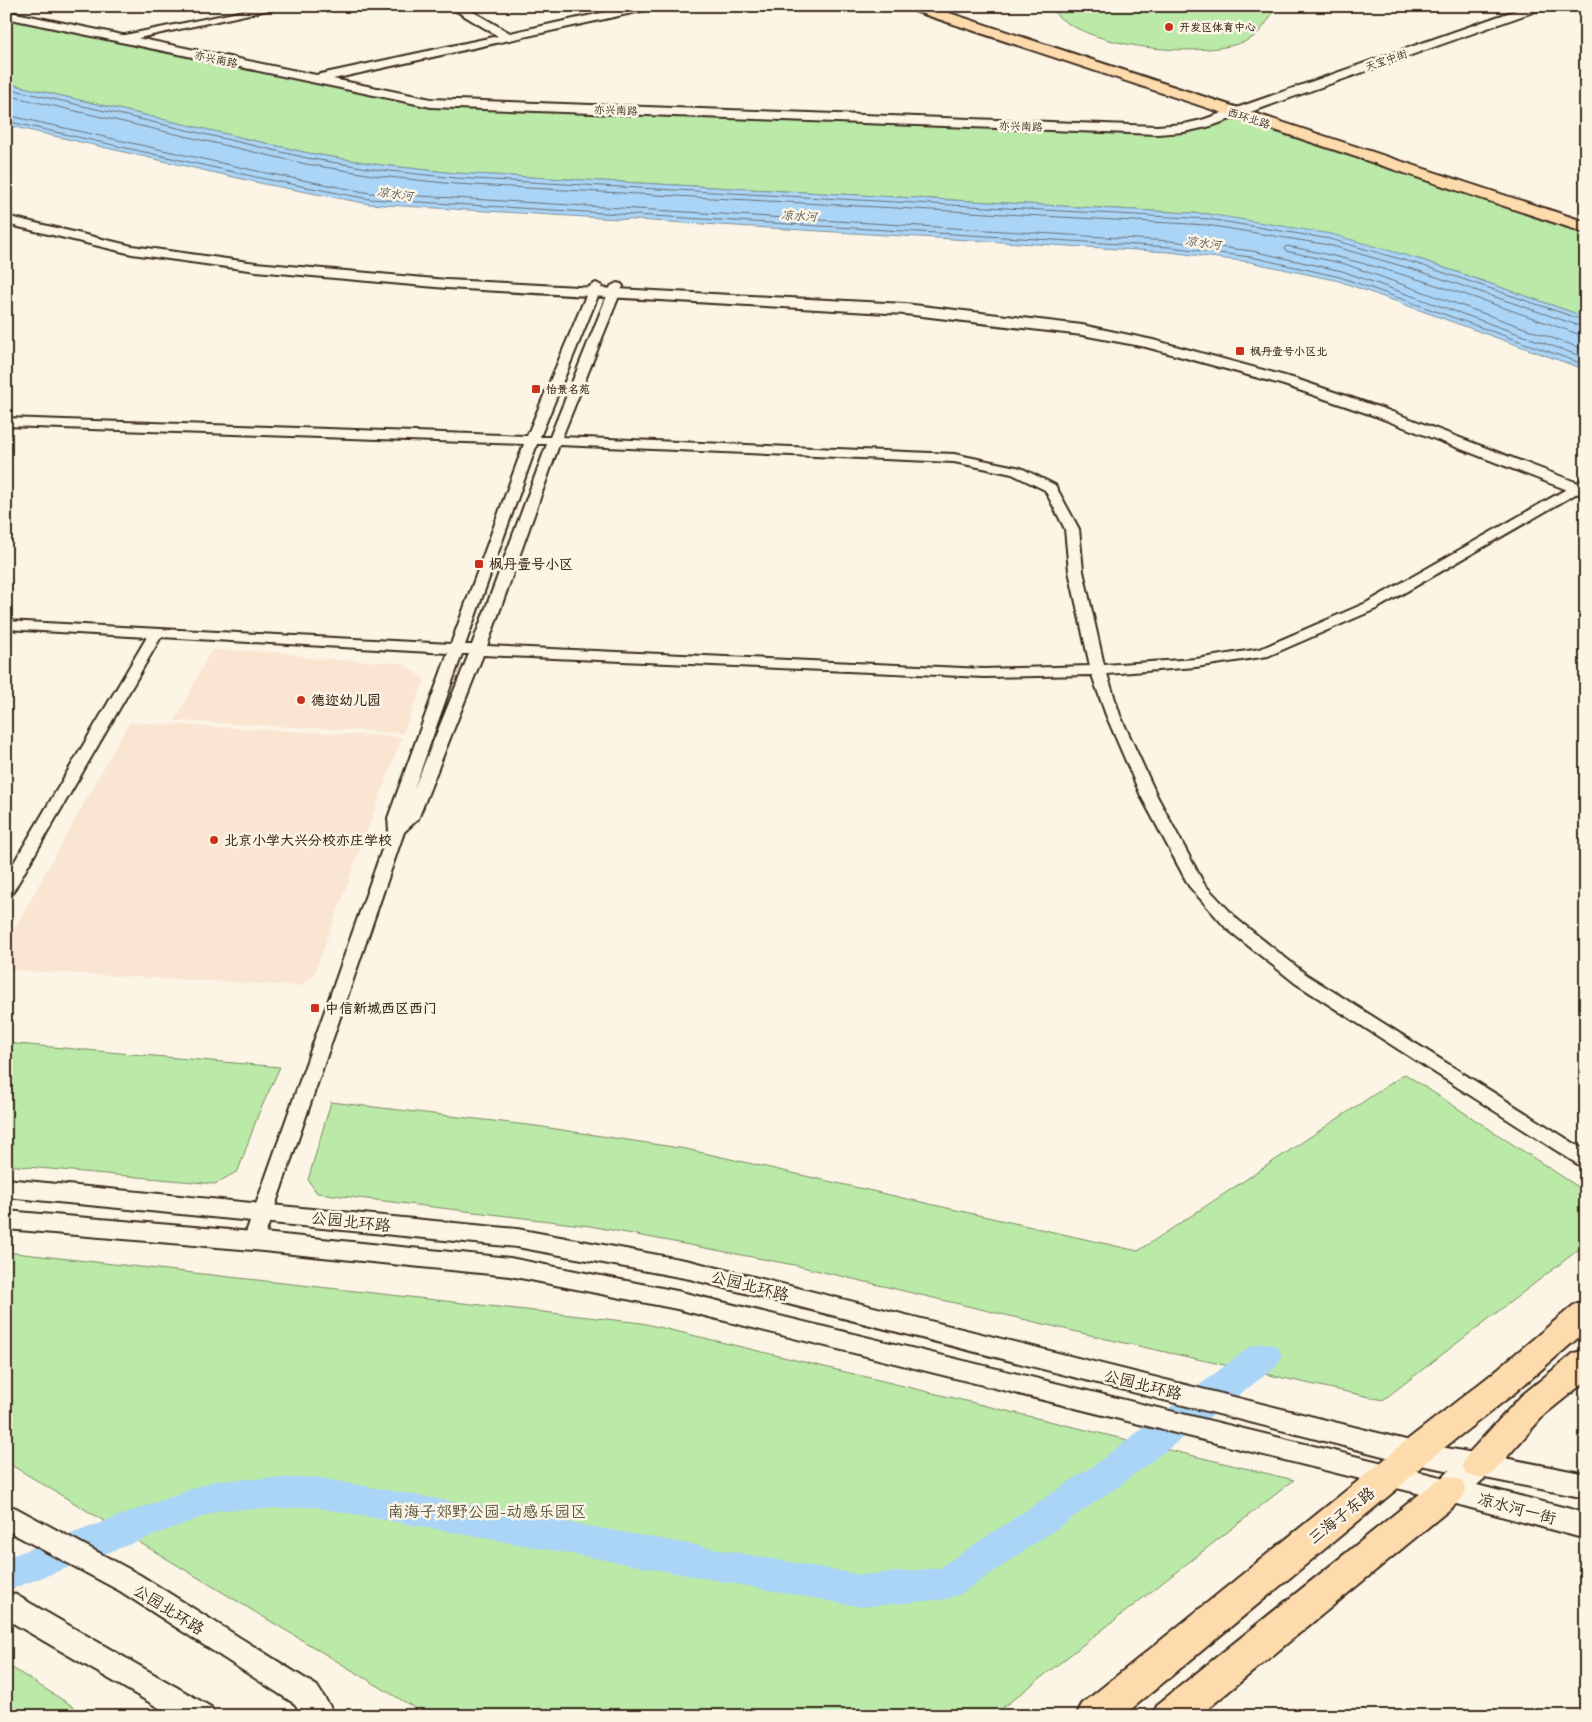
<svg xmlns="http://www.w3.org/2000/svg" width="1592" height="1722" viewBox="0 0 1592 1722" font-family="'Comic Neue','LXGW WenKai TC',sans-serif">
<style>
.built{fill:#fae5d3}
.green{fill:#bae9a8;stroke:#7a8a63}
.water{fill:#abd5f6;stroke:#7e91a0}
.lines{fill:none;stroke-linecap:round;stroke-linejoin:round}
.shore{stroke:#686e74;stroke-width:1}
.river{fill:#abd5f6;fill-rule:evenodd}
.minor-casing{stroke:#3b2a1e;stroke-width:4}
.tertiary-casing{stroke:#3b2a1e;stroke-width:4}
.secondary-casing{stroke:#3b2a1e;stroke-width:4}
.primary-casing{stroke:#3b2a1e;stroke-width:4}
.minor{fill:#fcf5e5;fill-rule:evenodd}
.tertiary{fill:#fcf5e5;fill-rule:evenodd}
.secondary{fill:#fcf5e5;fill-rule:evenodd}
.primary{fill:#fedbac;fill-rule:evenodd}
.poi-dot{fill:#c8321e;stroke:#fcf5e5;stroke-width:2}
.labels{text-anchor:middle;stroke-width:5;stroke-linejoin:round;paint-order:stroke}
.far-poi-label{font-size:11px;font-weight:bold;fill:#3b2a1e;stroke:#fcf5e5;text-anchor:start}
.far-street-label{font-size:11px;fill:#3b2a1e;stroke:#fcf5e5}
.far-water-label{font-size:12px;font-style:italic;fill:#575554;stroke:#fcf5e5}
.poi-label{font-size:14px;font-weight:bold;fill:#3b2a1e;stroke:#fcf5e5;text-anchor:start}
.near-street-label{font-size:16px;fill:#3b2a1e;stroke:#fcf5e5}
.near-park-label{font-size:16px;fill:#54503a;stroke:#fcf5e5}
</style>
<rect width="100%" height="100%" fill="#fcf5e5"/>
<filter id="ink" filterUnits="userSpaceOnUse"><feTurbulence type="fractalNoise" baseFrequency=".02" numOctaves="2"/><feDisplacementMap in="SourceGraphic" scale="10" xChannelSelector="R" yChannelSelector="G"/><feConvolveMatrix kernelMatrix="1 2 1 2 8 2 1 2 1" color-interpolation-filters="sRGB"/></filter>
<g filter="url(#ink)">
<g class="built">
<path d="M211,650L281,652L309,658L402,663L425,679L403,733L175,721Z"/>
<path d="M129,722L402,737L313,977L300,986L6,970V944Z"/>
</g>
<g class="green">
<path d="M1049,6H1272L1273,11C1269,20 1260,33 1252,38C1211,62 1076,49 1049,6Z"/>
<path d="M6,17L435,106L1140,134C1161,133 1183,133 1204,128C1216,125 1226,119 1239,119L1586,234V317L1422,260L1208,214L455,173L381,165L308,153L6,83Z"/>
<path d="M6,1043L280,1067L258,1115L238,1171L215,1184L6,1165Z"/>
<path d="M1405,1074L1586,1192V1244L1383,1400L1111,1340L794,1265L590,1226L317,1193L308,1180L331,1102L536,1126L686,1149L1138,1251Z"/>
<path d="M6,1252L642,1323L1294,1480L992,1716H421L418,1710L6,1462Z"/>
<path d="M6,1664L88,1716H6Z"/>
</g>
<path class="water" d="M6,83L308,153L381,165L455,173L1208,214L1331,234L1422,260L1586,317V370L1339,281L1250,262L1169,252L369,204L264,184L6,125Z"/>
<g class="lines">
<g class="shore">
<path d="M6,88L307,158L380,170L455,178L1208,219L1330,239L1421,265L1586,321"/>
<path d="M6,95L306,164L379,176L455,184L1207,225L1329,245L1419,271L1586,328"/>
<path d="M6,115L266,173L370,193L1170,241L1252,251L1342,271L1586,358"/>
<path d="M6,121L265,179L369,199L1170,247L1251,257L1340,277L1586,365"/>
<path d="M1586,335L1578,334C1482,300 1387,265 1287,246L1284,248L1286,251L1345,264L1586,350"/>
</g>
<path class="river" d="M1264,1343L1277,1346L1282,1356L1277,1366L1119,1486L961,1594L947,1599L862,1607L314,1507L221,1510L6,1591V1558L205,1484L219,1480L314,1477L862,1575L939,1568L1093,1466L1251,1346Z"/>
<g class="minor-casing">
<g id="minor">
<path d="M268,6H286L120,42L115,39L120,36Z"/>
<path d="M596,283L602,286L540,437H550L611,286L617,283L621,284L623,286L562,437L954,454L1021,468L1055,485L1079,529L1083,571L1104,665L1196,659L1260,649L1366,603L1586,478V488L1376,609L1268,656L1196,667L1107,674L1120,715L1157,796L1204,884L1238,920L1307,975L1586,1151V1166L1579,1165L1295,983L1226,928L1189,886L1141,796L1106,715L1092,675L984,677L483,655L418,819L404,832L263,1241L260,1246L253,1248L246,1246L243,1241L389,830L388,818L448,653L161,637L14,890L12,894L6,895V876L147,637L6,629V621L451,644L524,444L6,426V418L527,436L590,286ZM537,444H547L472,645H465ZM559,445L954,462L1012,474L1045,490L1065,529L1069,571L1090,666L984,669L487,646ZM462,654H469L414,789Z"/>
</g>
</g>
<g class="tertiary-casing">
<g id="tertiary">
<path d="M448,6H463L510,33L633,6H656L650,9L333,79L431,99L1157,126L1184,124L1202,120L1528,6H1546L1544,8L1211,126L1184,132L1157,134L431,107L6,18V11L316,75L498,36Z"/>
<path d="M6,216L132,246L256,263L447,280L905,304L1082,325L1153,340L1296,379L1387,410L1586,486V497L1375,416L1284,385L1146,347L1082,335L905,314L447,288L256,271L132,254L6,224Z"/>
<path d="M6,1179L517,1229L690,1261L1414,1442L1479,1454L1489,1457L1493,1465L1489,1473L1479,1476L1414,1464L690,1279L517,1247L6,1197Z"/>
<path d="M6,1211L253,1232L510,1258L677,1291L1449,1479L1459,1482L1463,1490L1459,1498L1449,1501L677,1309L510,1276L253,1250L6,1229Z"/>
<path d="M6,1505L16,1508L140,1575L317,1686L336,1716H303L295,1704L120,1591L6,1530Z"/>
<path d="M6,1592L16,1595L211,1707L215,1716H173L6,1619Z"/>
</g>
</g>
<g class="secondary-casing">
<path id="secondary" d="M1479,1453L1586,1474V1498L1485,1478L1477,1485L1586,1513V1539L1438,1499L1433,1490C1442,1474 1462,1458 1479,1453Z"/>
</g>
<g class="primary-casing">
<g id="primary">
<path d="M906,6H928L1586,222V233L908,9Z"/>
<path d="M1586,1300V1331L1512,1395L1426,1462L1403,1484L1123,1716H1076L1082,1704L1379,1464L1402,1444L1488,1377L1575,1304Z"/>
<path d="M1586,1350V1381L1545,1414L1491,1475L1479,1478L1467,1475L1462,1465L1467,1455L1521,1396L1574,1353Z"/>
<path d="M1449,1476L1461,1480L1466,1490L1461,1500L1199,1716H1152L1158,1704L1437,1480Z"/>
</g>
</g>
<use href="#minor" class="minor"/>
<use href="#tertiary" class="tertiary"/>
<use href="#secondary" class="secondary"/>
<use href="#primary" class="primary"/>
</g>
</g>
<g class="poi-dot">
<circle cx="1169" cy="27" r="5"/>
<rect x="1235" y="346" width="10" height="10" rx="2.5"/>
<rect x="531" y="384" width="10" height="10" rx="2.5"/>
<rect x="474" y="559" width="10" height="10" rx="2.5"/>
<circle cx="301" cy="700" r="5"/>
<circle cx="214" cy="840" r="5"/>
<rect x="310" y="1003" width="10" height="10" rx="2.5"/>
</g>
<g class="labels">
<g class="far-poi-label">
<text x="1179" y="31">开发区体育中心</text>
<text x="1250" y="355">枫丹壹号小区北</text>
<text x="546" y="393">怡景名苑</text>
</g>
<g class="far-street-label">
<text transform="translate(216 59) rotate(12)" y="4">亦兴南路</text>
<text transform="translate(1386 60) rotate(-19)" y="4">天宝中街</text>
<text transform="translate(616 110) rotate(2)" y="4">亦兴南路</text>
<text transform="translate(1249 118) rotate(18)" y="4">西环北路</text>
<text transform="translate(1021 126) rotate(2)" y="4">亦兴南路</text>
</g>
<g class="far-water-label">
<text transform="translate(395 194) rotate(8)" y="4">凉水河</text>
<text transform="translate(799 216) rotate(3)" y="4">凉水河</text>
<text transform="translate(1203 243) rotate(8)" y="4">凉水河</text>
</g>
<g class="poi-label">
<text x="489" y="569">枫丹壹号小区</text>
<text x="311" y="705">德迩幼儿园</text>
<text x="224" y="845">北京小学大兴分校亦庄学校</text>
<text x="325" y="1013">中信新城西区西门</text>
</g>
<g class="near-street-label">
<text transform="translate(351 1221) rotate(6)" y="6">公园北环路</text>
<text transform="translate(750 1285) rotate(14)" y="6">公园北环路</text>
<text transform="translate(1143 1384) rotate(14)" y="6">公园北环路</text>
<text transform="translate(1517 1508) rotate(15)" y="6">凉水河一街</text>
<text transform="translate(1341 1515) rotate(-39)" y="6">三海子东路</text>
<text transform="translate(169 1609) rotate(32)" y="6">公园北环路</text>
</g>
<g class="near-park-label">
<text x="487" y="1517">南海子郊野公园-动感乐园区</text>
</g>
</g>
<rect width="1592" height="1722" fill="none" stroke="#fcf5e5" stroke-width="25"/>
<rect x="12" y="12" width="1567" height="1697" fill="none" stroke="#3b2a1e" stroke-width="2" filter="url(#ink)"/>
</svg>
